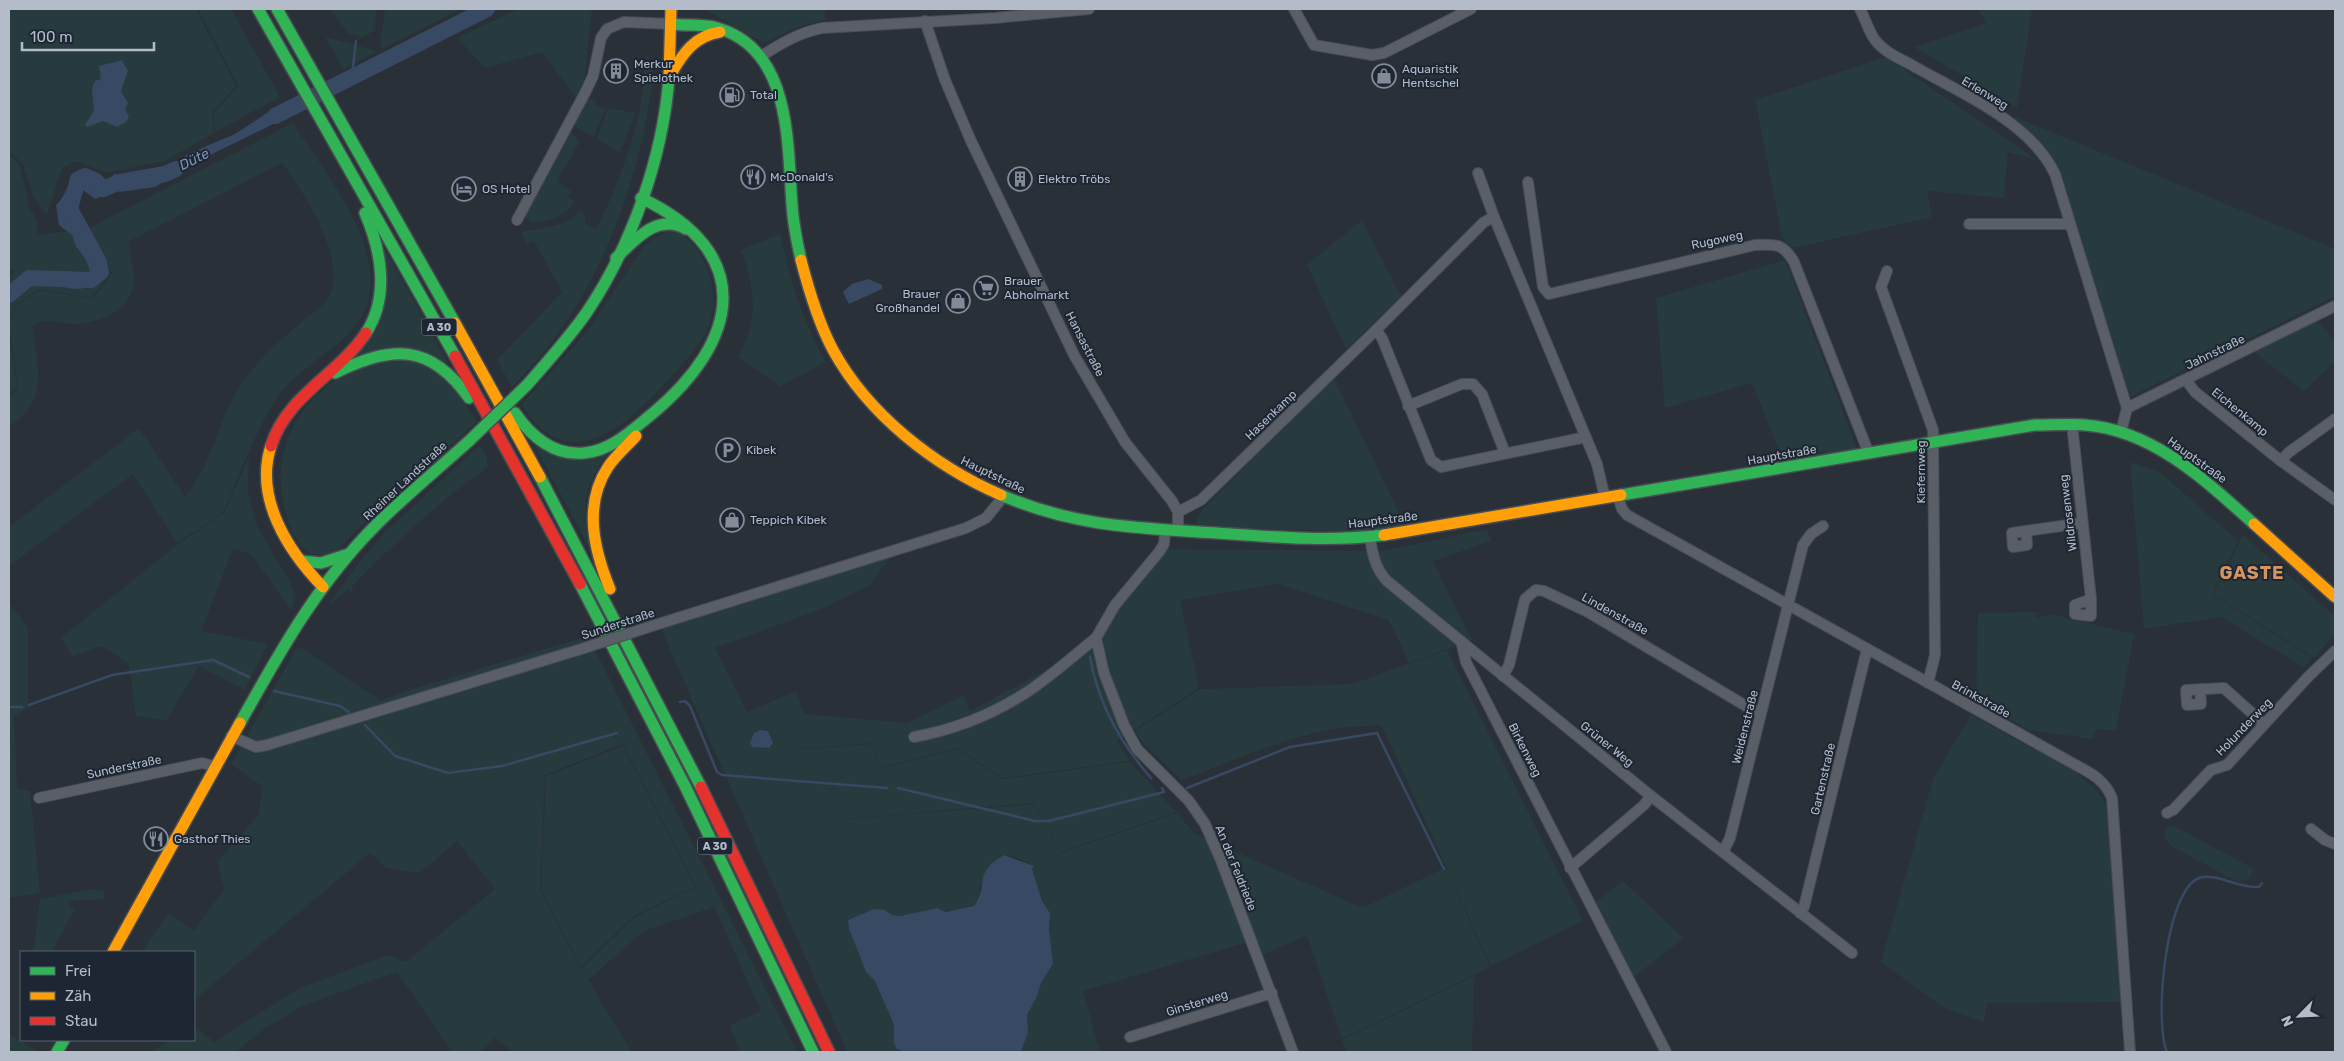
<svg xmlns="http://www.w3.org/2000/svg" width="2344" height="1061" viewBox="0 0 2344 1061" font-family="Rubik,sans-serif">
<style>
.green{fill:#273a3e;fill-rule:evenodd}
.water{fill:#384963}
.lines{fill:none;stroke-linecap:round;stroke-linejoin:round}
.stream{stroke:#384963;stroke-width:2.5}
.river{stroke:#384963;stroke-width:16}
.street-casing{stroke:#484c53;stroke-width:12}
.fast-casing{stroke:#484c53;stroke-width:14}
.slow-casing{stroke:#484c53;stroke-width:14}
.jam-casing{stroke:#484c53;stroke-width:14}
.street{stroke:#5a5e66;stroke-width:10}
.fast{stroke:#30b455;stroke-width:11}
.slow{stroke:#ff9f0a;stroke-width:11}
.jam{stroke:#e5322d;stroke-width:11}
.street-bridge-casing{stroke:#484c53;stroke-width:12;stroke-linecap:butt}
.fast-bridge-casing{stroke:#484c53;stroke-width:14;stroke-linecap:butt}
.street-bridge{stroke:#5a5e66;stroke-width:10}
.fast-bridge{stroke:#30b455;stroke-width:11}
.labels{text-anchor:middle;stroke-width:4;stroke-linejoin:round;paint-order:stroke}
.shield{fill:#1d2633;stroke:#878f9c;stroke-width:1}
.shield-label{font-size:11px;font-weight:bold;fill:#b4bcc9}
.poi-label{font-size:12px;fill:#b4bcc9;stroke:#1d2633;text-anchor:start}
.street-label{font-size:12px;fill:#b4bcc9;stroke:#1d2633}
.water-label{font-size:14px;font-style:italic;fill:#7c92b1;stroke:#1d2633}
.district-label{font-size:18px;font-weight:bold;letter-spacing:1px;fill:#d59563;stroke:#1d2633}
</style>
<rect width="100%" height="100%" fill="#2a3038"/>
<g class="green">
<path d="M9,9H196L236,86L212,113L214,133L165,161L106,173L77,161L62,168L47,215L34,198L23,164L9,151Z"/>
<path d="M198,9H231L280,97L215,132L213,114L238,86Z"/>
<path d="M330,9H377L374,31L363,37L348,33Z"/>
<path d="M385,9H461L383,48L380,46Z"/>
<path d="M518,9H592L584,81L576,98L542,52L485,68L457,38Z"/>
<path d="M704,9H825L826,19L795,28L764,43Z"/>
<path d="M1978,9H2032L2017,108L1914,47L1986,23Z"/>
<path d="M325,37L378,51L343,69Z"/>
<path d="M647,54C657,71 650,97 647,116C628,217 585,315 512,387L497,360L562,292L534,241L527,245L522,233L524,231C543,228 567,227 579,211L585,214V223L596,230L570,278C598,228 623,178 637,122C642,100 644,76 647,54Z"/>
<path d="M1886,57L2037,160L2008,152L2004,198L1927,191L1932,217L1792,248L1782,237L1755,100Z"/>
<path d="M591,99L596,100L595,106L605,108L594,137L577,128L574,123L585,101Z"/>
<path d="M608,108L636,113L620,152L597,139Z"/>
<path d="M2015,117L2335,249V296L2130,397L2061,173C2049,151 2032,136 2013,120Z"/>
<path d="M293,123C325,173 404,266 355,326C332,355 295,369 275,401C259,426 249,453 237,479C233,489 229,502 223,511C218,519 186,536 177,543L133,474L9,566V527L139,428L185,497C212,466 217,420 241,385C257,361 276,344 298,325C307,317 320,309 327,300C351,265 304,192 282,163L128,242C130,255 135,269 134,283C130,312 98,324 72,324C57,323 46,317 32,326C38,369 50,399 9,427V399L18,388L9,322L17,305L39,290L93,299L112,273L89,228Z"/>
<path d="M570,130L580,141L557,182L571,191L568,197L575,201C566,217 549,220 532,223L526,218V212Z"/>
<path d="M9,153L20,165L29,207L37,220V235L87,229L110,273L92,298L38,289L16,305L9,320V278L15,271L9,269Z"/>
<path d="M1362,220L1401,296L1346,349L1307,265Z"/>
<path d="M667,232C682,231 689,239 697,250C710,268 717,294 712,315C707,341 686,359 670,378C629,423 568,482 522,404L586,333L644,246L652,239Z"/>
<path d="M780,234C790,279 802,322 826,362L780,386L739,357C743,346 749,335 751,324C756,301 750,271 740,250Z"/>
<path d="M383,246L449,364L358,355Z"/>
<path d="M1785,260L1857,448L1832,452H1811L1784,463L1752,383L1665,408L1656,298Z"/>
<path d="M2317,320L2335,341V361L2304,391L2254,352Z"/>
<path d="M9,331L17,387L9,397Z"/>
<path d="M375,359C388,360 402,359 414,361C443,366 462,400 477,422L390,497L337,550L329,555L311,554C295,544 290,528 285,510C269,455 297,403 344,374C354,368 365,364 375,359Z"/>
<path d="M1334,378L1405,525L1374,532L1199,527L1196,520L1203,509Z"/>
<path d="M480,445L487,457L488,467C437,503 396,542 352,586L353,594L349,589L328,605L354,569L384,533Z"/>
<path d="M535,446L608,453C583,488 580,509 591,551Z"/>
<path d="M249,456L248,492L257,526L291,584L295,597L291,610L251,554L233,549L201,631L268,644L245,690L199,666L166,721L136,716L129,664L102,646L72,657L61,638L177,545L224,513Z"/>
<path d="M2130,462L2161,473L2238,541L2212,594L2312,658L2304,668L2222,617L2144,629Z"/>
<path d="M1487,529L1491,541L1433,561L1472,640L1409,663L1389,620L1278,584L1180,600L1199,688L1117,741L1130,761L1003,778L957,748L883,767L869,743L785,750L869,744L883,768L957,749L1003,779L1130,762L1176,812L1061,852L1034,803L811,822L1034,804L1061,853L1177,813L1195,834L1363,908L1446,867L1490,967L1342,1039L1307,935L1258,957L1248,942L1083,991L1100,1052H1021L1028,1032L1027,1015L1037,996L1041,983L1053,964L1049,929L1050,913L1042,901L1032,869L1034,866L1015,857L1004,855L980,885L979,899L974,906L946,912L937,908L900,916L892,915L885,910L849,929L866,972L875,981L894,1025V1043L906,1052H847L661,629L890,557L869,586L819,610L715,648L747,712L796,691L805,714L907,723L963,696L970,711L1095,644L1153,549L1382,551Z"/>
<path d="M2243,535L2335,616V633L2314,658L2213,594Z"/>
<path d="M9,603L28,628V708L14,716L17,789L30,791L40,893L9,898Z"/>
<path d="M2037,612L2036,618L2051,614L2134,634L2116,731L2096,729L2093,739L2028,730L1976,699L1978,613Z"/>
<path d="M588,636L797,1052H740L730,1025L761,1011L714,907L644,931L588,980L632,1052H514L494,1038L480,1052H452L397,972L304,1005L262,1030L236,1052H151L170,1040H194V1026L214,1042L298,989L388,955L406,962L495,889L457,841L420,873L386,868L370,853L194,1000V952H145L148,941L169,914L194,931L224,889L217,862L258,815L263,787L231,764L298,646L381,701L410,690V688L413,689ZM623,744L696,887L636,916L581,969L540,890L545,775Z"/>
<path d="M1447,650L1583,921L1491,966L1382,726C1313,723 1245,756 1182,780L1144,744L1135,731L1200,689L1352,684Z"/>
<path d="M1971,715L2075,771L2098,792L2108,809L2123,1002L1987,1003L1984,1022L1946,1009L1881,962L1933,779Z"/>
<path d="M623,746L695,887L635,915L581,967L541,890L546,776Z"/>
<path d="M2174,826L2254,869L2249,880L2236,881L2171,846L2164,837L2167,827Z"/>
<path d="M1623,881L1683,938L1634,977L1596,902Z"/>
<path d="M92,889L104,892V899L69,901L70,908L76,907L52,952H33L40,899Z"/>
<path d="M1474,976L1472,1052H1347L1342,1040Z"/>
<path d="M9,1034L39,1052H9Z"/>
</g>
<g class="water">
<path d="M122,60L128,71L121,91L128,103L125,109L129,117L126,122L117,127L103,121L87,127L85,125L94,111L92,89L95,81L101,79L99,66Z"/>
<path d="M293,103L298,112L206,157L155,187L120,192L117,190L95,199L79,187L75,189C66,232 92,239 99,277C86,297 61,288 43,278L27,284L9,296V287C18,280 32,270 44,271C62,273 66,286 90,278V271L86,260L76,246L72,235L59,225L56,205C65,197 66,188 72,178H86L95,187L107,185L114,174H122L132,180L154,176L188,154L235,134L267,113Z"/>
<path d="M868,279L882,285V289L849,304L843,292L852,284Z"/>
<path d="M761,730L768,731L773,743L769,748L752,747L750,743L754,733Z"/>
<path d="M1004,855L1034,866L1032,869L1042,901L1050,913L1049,929L1053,964L1041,983L1037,996L1027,1015L1028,1032L1021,1052H906L897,1049L894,1043V1025L875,981L866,972L849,929L848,920L874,909L885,910L892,915L900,916L937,908L946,912L974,906C990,885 971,874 1004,855Z"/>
</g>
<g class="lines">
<g class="stream">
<path d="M352,75L356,41"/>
<path d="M1090,657C1098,703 1121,744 1151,778"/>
<path d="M274,691L340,706L349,712"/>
<path d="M680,702L685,701L690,706L717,772L722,775L887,788"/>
<path d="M29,705L112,675L213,660L249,677"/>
<path d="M9,707H22"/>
<path d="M365,725L395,756L448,773L502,766L617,733"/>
<path d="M898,788L1035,821H1049L1164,792L1162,788"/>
<path d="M1187,788L1290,747L1377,733L1444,869"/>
<path d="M2167,1052C2154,1022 2165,891 2199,878C2214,872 2240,889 2259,887L2262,883"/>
</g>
<g class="river">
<path d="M275,116L487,9"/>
<path d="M9,295L29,278L91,280L101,272L99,262L70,209L78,179L85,176L96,181L103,189L120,182L165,174L176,169"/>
</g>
<g class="street-casing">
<g id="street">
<path d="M1294,9L1314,45L1372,55L1384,53L1471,9"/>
<path d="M1860,9C1865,18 1869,32 1875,40C1886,54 1902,59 1917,68C1963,94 2031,123 2055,174L2127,408"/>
<path d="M925,21L945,80L971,141L1074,355L1125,442L1172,501L1178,512V531"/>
<path d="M760,57C780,44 798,33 822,28L995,18L1089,9"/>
<path d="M1478,173L1494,217"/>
<path d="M1528,182L1543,287L1549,294L1755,245C1775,244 1783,243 1794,262L1869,454"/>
<path d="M517,220L585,93L593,76L601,38L607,29L624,22L672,24"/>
<path d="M1969,224H2070"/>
<path d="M1887,271L1881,287L1933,430L1935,655L1928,683"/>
<path d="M1376,330L1382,338L1431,460L1441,467L1586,437"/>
<path d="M2186,380L2195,392L2281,461L2335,500"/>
<path d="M1408,406L1462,384H1473L1482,394L1505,453"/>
<path d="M2072,424L2091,599V616L2075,614V605L2091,599"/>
<path d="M2121,432L2127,408L2335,306"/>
<path d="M2281,461L2288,453L2335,419"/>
<path d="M1618,496L1622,509L1627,515L2074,764C2091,773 2105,780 2112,798L2130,1052"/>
<path d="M1178,512L1201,500L1376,330L1484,222L1494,217L1597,464L1605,498"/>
<path d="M1165,530L1164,544L1159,552L1115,605L1096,638L1104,673L1124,725L1137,749L1189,801L1205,824L1220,858L1293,1052"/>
<path d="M2026,531L2027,545L2013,547L2012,533L2082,523"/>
<path d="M1370,536C1372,553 1375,568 1387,581L1651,796L1852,953"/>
<path d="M655,625L966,528L986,518L1003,497"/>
<path d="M1461,641L1466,662L1666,1052"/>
<path d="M1503,676L1509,665L1525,599L1536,590L1544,591L1588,612L1751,709L1761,712"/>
<path d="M2200,689L2201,704L2187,705L2186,690L2224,688L2264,724"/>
<path d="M231,736L256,747L267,745L578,650"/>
<path d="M914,737C952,730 991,715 1024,694C1049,678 1073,656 1096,638"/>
<path d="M39,798L202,763L214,766"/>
<path d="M2167,813L2173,810L2211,770L2227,765L2308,677L2335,651"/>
<path d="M2311,829L2325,840L2335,844"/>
<path d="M1723,852L1730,838L1803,545L1811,534L1823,526"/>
<path d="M1570,868L1644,805L1651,796"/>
<path d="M1800,913L1804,907L1867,649"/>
<path d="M1130,1037L1272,993"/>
</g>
</g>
<g class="fast-casing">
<g id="fast">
<path d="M258,9L455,356"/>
<path d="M277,9L455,323"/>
<path d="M672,24C686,26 700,24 714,27C792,47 787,142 792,204C793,223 797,242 801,260"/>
<path d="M365,213C381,250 390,296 366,333"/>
<path d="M616,258C636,239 657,213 686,229"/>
<path d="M335,373C392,345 430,343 469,398"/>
<path d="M527,385C548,361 569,338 587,312C632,245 663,157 669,77"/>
<path d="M515,413C531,436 554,456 584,453C611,451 632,430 652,414C740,341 757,253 641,198"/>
<path d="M540,477L701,787"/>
<path d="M1001,495C1075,527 1138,528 1217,533C1273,537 1328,542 1384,535"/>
<path d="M1621,495L2035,425C2051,425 2068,424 2085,425C2153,430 2206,481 2254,524"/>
<path d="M301,561L321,563L349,554"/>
<path d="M580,584L685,786L813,1052"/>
<path d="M240,723C279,653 318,583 376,525C405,496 438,469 469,441"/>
<path d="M57,1052L64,1040"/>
</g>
</g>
<g class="slow-casing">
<g id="slow">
<path d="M671,74C683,53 695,36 720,32"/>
<path d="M669,77L671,9"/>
<path d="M801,260C809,291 818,322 833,350C868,414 934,466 1001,495"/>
<path d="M455,323L540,477"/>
<path d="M271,446C254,498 288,551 323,587"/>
<path d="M2254,524L2335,597"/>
<path d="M1384,535L1621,495"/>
<path d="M610,589C594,550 583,505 608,467C615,456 627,446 636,436"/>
<path d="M113,952L240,723"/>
</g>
</g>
<g class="jam-casing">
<g id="jam">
<path d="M455,356L580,584"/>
<path d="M271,446C287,395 338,375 366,333"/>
<path d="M701,787L829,1052"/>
</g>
</g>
<use href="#street" class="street"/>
<use href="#fast" class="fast"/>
<use href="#slow" class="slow"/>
<use href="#jam" class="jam"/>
<g class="street-bridge-casing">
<path id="street-bridge" d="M578,650L655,625"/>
</g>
<g class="fast-bridge-casing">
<path id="fast-bridge" d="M469,441L527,385"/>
</g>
<use href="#street-bridge" class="street-bridge"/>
<use href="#fast-bridge" class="fast-bridge"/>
</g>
<defs>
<g id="building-ring" transform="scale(1.25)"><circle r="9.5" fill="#1d2633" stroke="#848b96" stroke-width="1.5"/><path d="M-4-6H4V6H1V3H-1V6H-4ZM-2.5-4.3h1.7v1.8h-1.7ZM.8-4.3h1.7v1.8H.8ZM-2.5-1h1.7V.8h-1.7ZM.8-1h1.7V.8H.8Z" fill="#848b96"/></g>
<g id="shop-ring" transform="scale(1.25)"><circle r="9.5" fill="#1d2633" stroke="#848b96" stroke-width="1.5"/><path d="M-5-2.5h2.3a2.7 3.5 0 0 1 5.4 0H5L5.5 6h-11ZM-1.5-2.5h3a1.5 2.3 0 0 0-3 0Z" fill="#848b96"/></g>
<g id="fuel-ring" transform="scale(1.25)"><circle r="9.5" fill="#1d2633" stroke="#848b96" stroke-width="1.5"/><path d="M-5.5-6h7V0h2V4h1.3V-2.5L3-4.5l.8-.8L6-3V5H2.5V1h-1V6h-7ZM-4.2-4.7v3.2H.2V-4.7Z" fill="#848b96"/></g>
<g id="restaurant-ring" transform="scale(1.25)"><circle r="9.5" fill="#1d2633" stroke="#848b96" stroke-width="1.5"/><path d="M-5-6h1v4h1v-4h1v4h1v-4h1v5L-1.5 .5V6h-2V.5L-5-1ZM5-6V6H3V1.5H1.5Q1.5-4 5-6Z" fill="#848b96"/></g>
<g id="hotel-ring" transform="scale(1.25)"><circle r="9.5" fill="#1d2633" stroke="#848b96" stroke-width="1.5"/><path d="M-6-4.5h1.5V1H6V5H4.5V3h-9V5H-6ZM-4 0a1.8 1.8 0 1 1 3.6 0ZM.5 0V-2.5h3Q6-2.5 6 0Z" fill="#848b96"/></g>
<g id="supermarket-ring" transform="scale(1.25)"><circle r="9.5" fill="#1d2633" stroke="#848b96" stroke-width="1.5"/><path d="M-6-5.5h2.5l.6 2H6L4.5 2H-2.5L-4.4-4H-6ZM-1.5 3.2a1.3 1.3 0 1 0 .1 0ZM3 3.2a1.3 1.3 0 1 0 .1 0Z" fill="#848b96"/></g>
<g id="parking-ring" transform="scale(1.25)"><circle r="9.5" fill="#1d2633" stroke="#848b96" stroke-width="1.5"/><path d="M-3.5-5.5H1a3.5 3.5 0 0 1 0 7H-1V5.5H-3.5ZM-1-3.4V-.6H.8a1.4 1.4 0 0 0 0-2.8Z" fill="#848b96"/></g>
</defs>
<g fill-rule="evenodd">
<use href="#building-ring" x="616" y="71"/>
<use href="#shop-ring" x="1384" y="76"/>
<use href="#fuel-ring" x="732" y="95"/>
<use href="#restaurant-ring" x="753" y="177"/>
<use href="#building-ring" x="1020" y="179"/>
<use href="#hotel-ring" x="464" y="189"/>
<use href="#supermarket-ring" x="986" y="288"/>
<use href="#shop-ring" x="958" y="301"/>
<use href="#parking-ring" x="728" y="450"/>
<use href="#shop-ring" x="732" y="520"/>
<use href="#restaurant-ring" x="156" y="839"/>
</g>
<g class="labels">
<g class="shield">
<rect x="421.5" y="318.5" width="35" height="17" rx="4"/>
<rect x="697.5" y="837.5" width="35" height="17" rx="4"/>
</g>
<g class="shield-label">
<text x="439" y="331">A 30</text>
<text x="715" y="850">A 30</text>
</g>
<g class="poi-label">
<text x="634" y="68">Merkur<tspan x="634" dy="14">Spielothek</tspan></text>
<text x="1402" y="73">Aquaristik<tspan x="1402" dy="14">Hentschel</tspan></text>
<text x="750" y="99">Total</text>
<text x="770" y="181">McDonald's</text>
<text x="1038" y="183">Elektro Tröbs</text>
<text x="482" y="193">OS Hotel</text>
<text x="1004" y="285">Brauer<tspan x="1004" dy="14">Abholmarkt</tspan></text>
<text x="940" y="298" text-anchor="end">Brauer<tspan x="940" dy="14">Großhandel</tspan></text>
<text x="746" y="454">Kibek</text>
<text x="750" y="524">Teppich Kibek</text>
<text x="174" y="843">Gasthof Thies</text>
</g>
<g class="street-label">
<text transform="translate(1985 93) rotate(31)" y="4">Erlenweg</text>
<text transform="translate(1717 240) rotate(-12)" y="4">Rugoweg</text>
<text transform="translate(1085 344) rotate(63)" y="4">Hansastraße</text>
<text transform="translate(2215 352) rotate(-26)" y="4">Jahnstraße</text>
<text transform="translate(2240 412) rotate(39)" y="4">Eichenkamp</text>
<text transform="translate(1271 415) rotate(-44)" y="4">Hasenkamp</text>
<text transform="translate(1782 455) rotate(-10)" y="4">Hauptstraße</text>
<text transform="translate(2197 460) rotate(36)" y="4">Hauptstraße</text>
<text transform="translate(1921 472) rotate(-90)" y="4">Kiefernweg</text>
<text transform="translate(993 475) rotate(26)" y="4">Hauptstraße</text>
<text transform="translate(405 481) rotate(-43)" y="4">Rheiner Landstraße</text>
<text transform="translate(2068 513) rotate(-97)" y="4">Wildrosenweg</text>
<text transform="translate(1383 520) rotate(-7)" y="4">Hauptstraße</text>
<text transform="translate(1615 614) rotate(29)" y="4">Lindenstraße</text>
<text transform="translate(618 624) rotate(-18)" y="4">Sunderstraße</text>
<text transform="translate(1981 699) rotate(29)" y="4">Brinkstraße</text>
<text transform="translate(1745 727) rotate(-76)" y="4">Weidenstraße</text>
<text transform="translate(2244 727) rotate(-46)" y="4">Holunderweg</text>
<text transform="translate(1607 744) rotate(39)" y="4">Grüner Weg</text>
<text transform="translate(1525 750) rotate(63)" y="4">Birkenweg</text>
<text transform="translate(124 767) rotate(-12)" y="4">Sunderstraße</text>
<text transform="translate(1823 779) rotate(-77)" y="4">Gartenstraße</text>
<text transform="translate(1236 868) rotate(68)" y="4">An der Feldriede</text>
<text transform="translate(1197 1003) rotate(-17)" y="4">Ginsterweg</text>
</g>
<g class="water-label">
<text transform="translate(194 159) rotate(-27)" y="5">Düte</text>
</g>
<g class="district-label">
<text x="2252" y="579">GASTE</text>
</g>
</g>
<rect width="2344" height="1061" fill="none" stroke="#b4bcc9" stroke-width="20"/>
<rect x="20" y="951" width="175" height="90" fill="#1d2633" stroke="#59626f"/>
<rect x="30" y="967" width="25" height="8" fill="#30b455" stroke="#59626f"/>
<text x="65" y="976" font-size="15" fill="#b4bcc9">Frei</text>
<rect x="30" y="992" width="25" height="8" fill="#ff9f0a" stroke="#59626f"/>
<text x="65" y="1001" font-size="15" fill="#b4bcc9">Zäh</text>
<rect x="30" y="1017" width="25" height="8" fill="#e5322d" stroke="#59626f"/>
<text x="65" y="1026" font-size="15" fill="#b4bcc9">Stau</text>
<g transform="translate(2299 1016) rotate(246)" stroke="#1d2633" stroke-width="4" paint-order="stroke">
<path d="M0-4L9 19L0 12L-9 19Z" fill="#b4bcc9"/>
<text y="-8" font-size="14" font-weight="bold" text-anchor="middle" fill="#b4bcc9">N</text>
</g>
<path d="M22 42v8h132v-8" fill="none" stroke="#b4bcc9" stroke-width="2.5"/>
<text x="30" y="42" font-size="15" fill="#b4bcc9" stroke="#1d2633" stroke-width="4" paint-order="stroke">100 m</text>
</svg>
